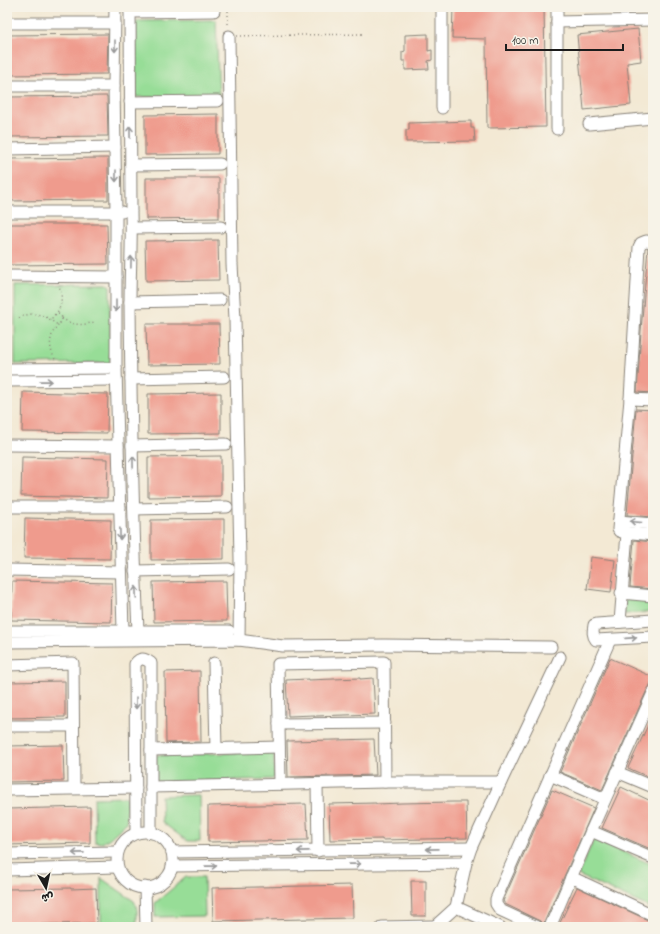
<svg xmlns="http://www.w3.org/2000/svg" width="660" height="934" viewBox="0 0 660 934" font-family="'Indie Flower','Playpen Sans Arabic',sans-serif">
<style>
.green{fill:#97dd97;stroke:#5a7c5a}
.building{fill:#ef9b8d}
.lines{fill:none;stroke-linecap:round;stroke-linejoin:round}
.minor-casing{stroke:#888278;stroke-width:13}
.path{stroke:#888278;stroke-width:1.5;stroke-dasharray:1 3;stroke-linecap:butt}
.minor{stroke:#fff;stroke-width:11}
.oneway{stroke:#999}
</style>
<rect width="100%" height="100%" fill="#f7f3e8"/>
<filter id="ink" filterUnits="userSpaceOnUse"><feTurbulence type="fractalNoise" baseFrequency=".025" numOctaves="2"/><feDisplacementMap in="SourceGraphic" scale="8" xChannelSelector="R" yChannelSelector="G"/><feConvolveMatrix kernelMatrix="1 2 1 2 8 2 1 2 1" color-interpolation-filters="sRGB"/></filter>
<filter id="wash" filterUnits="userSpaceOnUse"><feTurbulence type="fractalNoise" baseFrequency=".012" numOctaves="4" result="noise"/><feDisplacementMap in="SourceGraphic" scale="16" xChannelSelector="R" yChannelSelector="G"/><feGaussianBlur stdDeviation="0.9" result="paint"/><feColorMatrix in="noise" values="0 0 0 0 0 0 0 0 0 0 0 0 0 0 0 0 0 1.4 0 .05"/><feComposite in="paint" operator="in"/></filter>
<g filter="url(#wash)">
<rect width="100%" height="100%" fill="#f3e9d4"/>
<g class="green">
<path d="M216,20L219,97H136V23L139,21Z"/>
<path d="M107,284L110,286V362L109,363L15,364V285Z"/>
<path d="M625,598L653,601V612L624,614Z"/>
<path d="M274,752V778L273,779L159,782L157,781L156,780V756L157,755Z"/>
<path d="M199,795L200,841H187L163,823L162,821L161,796Z"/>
<path d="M126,797L127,818L126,823L110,838L102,843L95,842L94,798Z"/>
<path d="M594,839L653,865V909L578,875Z"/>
<path d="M186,877H204L205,916L155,917V903Z"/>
<path d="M101,878L134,901L137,907V923L101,925Z"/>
</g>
<g id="blocks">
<g class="building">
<path d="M453,7H544L546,127L487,128L486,39L452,38Z"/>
<path d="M638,29L641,61L627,63L631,105L584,110L577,35Z"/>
<path d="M108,34L107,74L7,75V35Z"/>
<path d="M428,34V51L432,50V60L428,61L429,69L405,70V61H402V52L405,51V35Z"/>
<path d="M107,96L108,136L7,137V97Z"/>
<path d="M218,114V154L145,155V115Z"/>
<path d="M471,121V128H474L475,141L406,142V130H409V123Z"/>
<path d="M108,158V200L7,201V159Z"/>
<path d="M146,178H219V218L146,219Z"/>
<path d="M7,224H107L108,264L7,265Z"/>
<path d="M218,240L219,280L146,281L145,241Z"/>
<path d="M648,248L653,249V393L637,392L641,331Z"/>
<path d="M146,324H219L220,364L147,365Z"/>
<path d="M23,392L108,394L107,433L22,432Z"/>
<path d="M221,393V433L148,434V394Z"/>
<path d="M636,409L653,410V517L627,515Z"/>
<path d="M221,456V496L148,497V457Z"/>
<path d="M22,457L108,459L107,498L21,496Z"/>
<path d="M25,518L111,520L110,559L24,558Z"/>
<path d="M224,519V559L151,560V520Z"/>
<path d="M634,540L653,542V589L630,587Z"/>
<path d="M591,557L615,560L611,592L587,589Z"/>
<path d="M12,581L112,583L111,622L11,620Z"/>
<path d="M226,581L227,621L154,622L153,582Z"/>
<path d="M610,658L653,677V679L649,687L647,690L602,790L560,772Z"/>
<path d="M200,671L201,742L166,743L165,672Z"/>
<path d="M360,678V679L373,678L375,714L315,716V715L288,716L286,680L308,679V680Z"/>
<path d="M65,681V717L7,718V682Z"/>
<path d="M648,725L653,727V779L628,768Z"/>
<path d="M374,739L376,775L288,777L287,741L335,740Z"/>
<path d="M63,745L64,781L7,782V746Z"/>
<path d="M621,787L653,802V850L602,828Z"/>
<path d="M552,790L594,808L543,925L540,921L505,904L503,901Z"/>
<path d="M453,802H466L467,838L382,840V839L330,840L329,804L376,803V804L402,803Z"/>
<path d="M306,804L308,840L208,842V806Z"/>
<path d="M90,807V843L7,845V809Z"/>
<path d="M411,881H426V916H412Z"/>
<path d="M352,885L353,918L213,921L212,888Z"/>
<path d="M577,887L650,921L653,922V927H558Z"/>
<path d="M71,888V889L96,888L97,923L7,925V889Z"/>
</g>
</g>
</g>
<g filter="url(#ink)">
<use href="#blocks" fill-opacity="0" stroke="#888278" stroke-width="1"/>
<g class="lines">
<g class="minor-casing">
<g id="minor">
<path d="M115,7L114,86L116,212V368L123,631"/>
<path d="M130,7L131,212C132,242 130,272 130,303C131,412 133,522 138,631"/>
<path d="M442,7V108"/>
<path d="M557,7V129"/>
<path d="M130,12L214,11"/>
<path d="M557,22L653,20"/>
<path d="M7,23H115"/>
<path d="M229,36L232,264L235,319L240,559L239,640"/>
<path d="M7,86H114"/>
<path d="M130,102L218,101"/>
<path d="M589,124L653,118"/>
<path d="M7,149L115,147"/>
<path d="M131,165L220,164"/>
<path d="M7,212H122"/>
<path d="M132,228L221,227"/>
<path d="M653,242L646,241L641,243L639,247L630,399L618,529L619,531L622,532L653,535"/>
<path d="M7,276L116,277"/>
<path d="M130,302L220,300"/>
<path d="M7,369L116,368"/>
<path d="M131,379L224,377"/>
<path d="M7,381L116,380"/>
<path d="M630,399L653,400"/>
<path d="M7,445L118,446"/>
<path d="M132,446L226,444"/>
<path d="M7,507H120"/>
<path d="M134,509L227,507"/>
<path d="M619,521L653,524"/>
<path d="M7,570L121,572"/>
<path d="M135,571L229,569"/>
<path d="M621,593L653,596"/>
<path d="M653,620L597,624L594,625C593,631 592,635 596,640L653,637"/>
<path d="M620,622L627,533"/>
<path d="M7,631H229"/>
<path d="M7,642L239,640L283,646L384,645L551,647"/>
<path d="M214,663L216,749"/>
<path d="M7,665L73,663L74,788"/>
<path d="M279,724L385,723"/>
<path d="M7,726H73"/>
<path d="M151,750L279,747"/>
<path d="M617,772L653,787"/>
<path d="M550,775L605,799"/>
<path d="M280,784L278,664L384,662L385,782"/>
<path d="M317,784L318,851"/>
<path d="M151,787L385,782H501"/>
<path d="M7,790L136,788"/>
<path d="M591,831L653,858"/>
<circle cx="145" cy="860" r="28"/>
<path d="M136,833L135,664C140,657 144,658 151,663V832"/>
<path d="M172,852L471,848"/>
<path d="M7,854L117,852"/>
<path d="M172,866L466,863"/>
<path d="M7,870L117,867"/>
<path d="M571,877L653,915"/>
<path d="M145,887L146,927"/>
<path d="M456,907L500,927"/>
<path d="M382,927L434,926"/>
<path d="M434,927L456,907L466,863L471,848L501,782L560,657"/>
<path d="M537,927L500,910L496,904V899L610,640"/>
<path d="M550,927L591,831L653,693"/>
</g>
</g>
<g class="path">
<path d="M228,7V27"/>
<path d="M237,36L363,34"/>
<circle cx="57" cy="319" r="5"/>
<path d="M55,315C62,307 63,296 59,286"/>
<path d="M19,318C30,312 42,313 52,321"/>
<path d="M62,318C72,326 85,326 96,321"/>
<path d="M55,359C48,347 49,334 59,324"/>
</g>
<use href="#minor" class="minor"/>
</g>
<defs><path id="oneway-shaft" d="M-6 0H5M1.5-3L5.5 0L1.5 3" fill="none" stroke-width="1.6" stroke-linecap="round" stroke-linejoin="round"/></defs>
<g class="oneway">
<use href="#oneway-shaft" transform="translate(115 46) rotate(90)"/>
<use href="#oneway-shaft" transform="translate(130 132) rotate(-91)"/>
<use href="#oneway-shaft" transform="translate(116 176) rotate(90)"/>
<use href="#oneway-shaft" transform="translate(131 262) rotate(-89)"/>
<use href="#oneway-shaft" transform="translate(116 306) rotate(90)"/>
<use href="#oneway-shaft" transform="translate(46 381) rotate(-1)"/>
<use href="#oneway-shaft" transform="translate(133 462) rotate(-91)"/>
<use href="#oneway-shaft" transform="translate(636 522) rotate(-174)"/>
<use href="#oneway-shaft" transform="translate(120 534) rotate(89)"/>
<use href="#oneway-shaft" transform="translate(136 592) rotate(-92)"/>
<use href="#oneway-shaft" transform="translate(631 638) rotate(-4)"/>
<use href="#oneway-shaft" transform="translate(136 703) rotate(90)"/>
<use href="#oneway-shaft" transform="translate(432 849) rotate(179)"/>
<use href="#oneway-shaft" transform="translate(303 851) rotate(179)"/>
<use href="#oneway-shaft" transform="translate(78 853) rotate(179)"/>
<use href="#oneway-shaft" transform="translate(355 864) rotate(-1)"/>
<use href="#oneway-shaft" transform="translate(211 866) rotate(-1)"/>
</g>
</g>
<rect width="660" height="934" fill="none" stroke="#f7f3e8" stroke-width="24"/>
<g transform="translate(46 888) rotate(171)" stroke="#f7f3e8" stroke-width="3" paint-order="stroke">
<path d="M0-3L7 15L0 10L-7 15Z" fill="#1c1c1c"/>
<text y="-6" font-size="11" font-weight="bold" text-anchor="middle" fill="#1c1c1c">ش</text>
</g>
<path d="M506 44v6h117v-6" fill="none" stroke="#1c1c1c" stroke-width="2"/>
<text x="512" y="44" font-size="12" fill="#1c1c1c" stroke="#f7f3e8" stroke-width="3" paint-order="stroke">100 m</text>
</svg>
